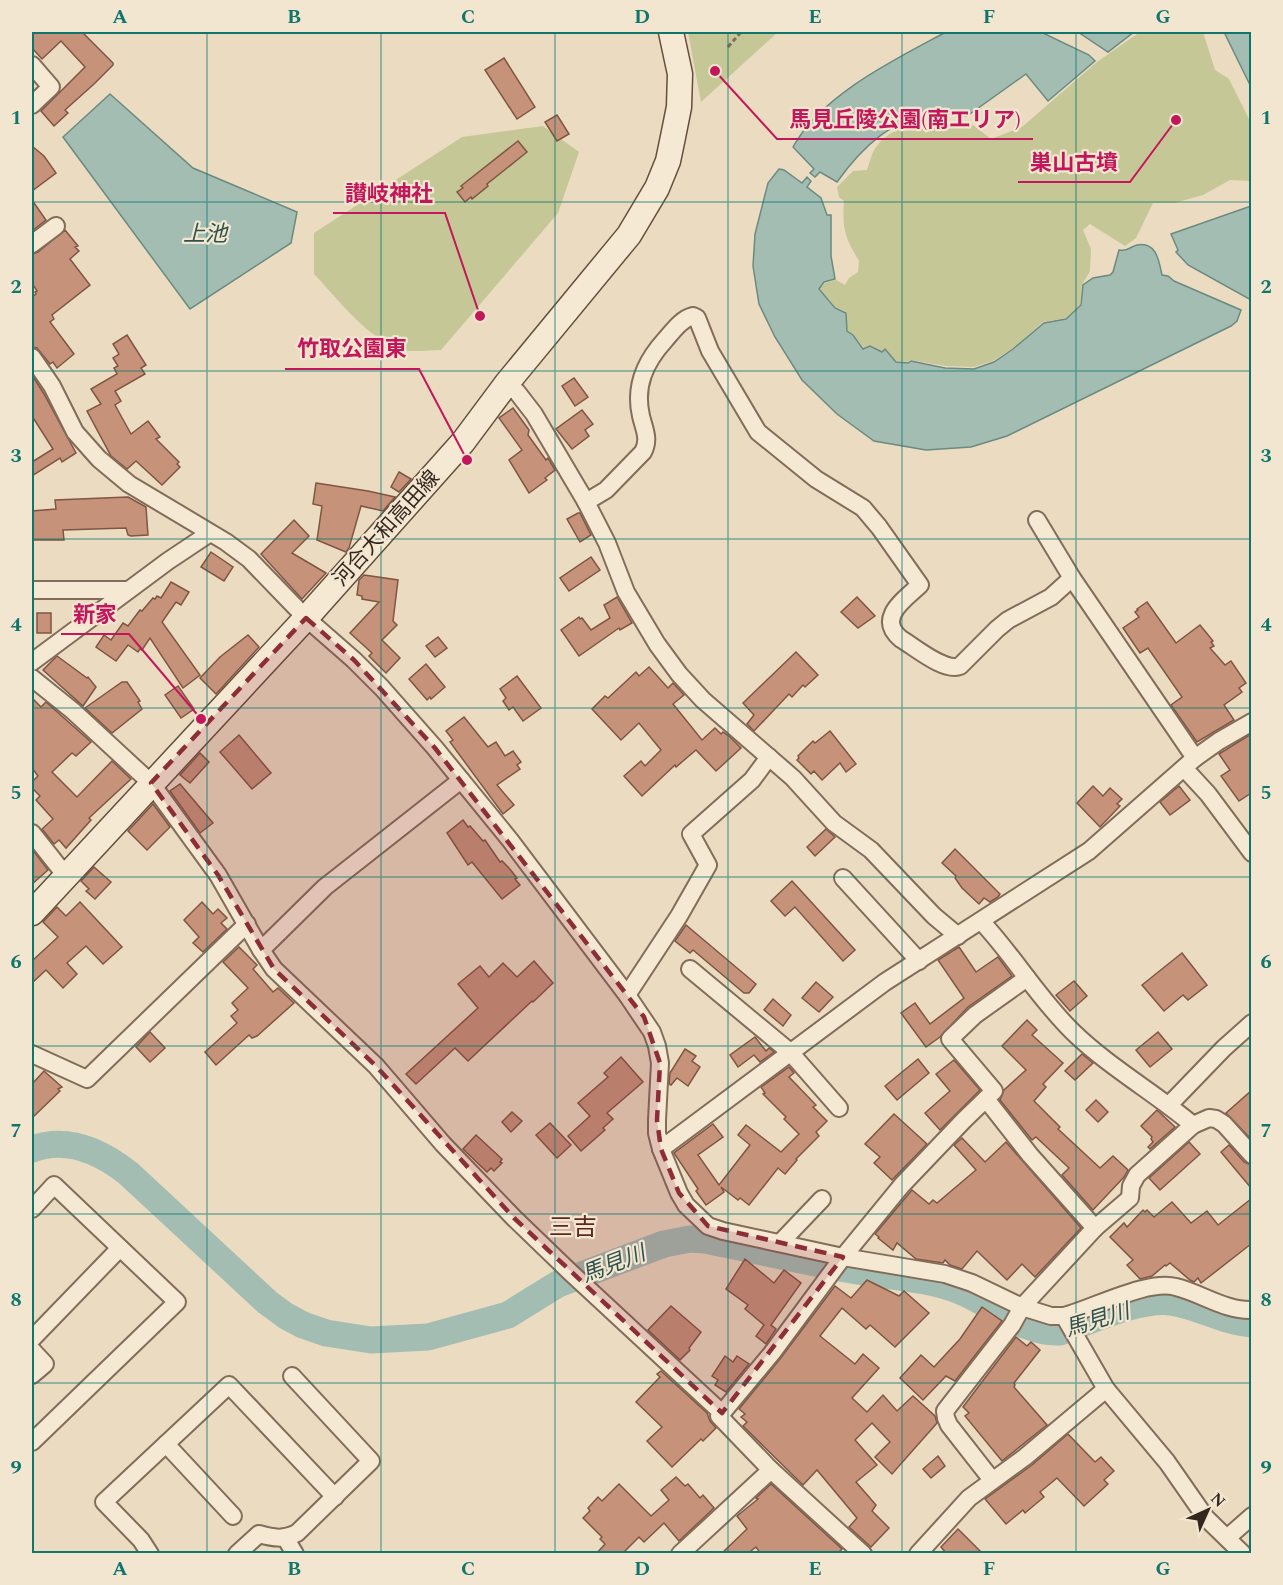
<svg xmlns="http://www.w3.org/2000/svg" width="1283" height="1585" viewBox="0 0 1283 1585" font-family="Spectral,'Noto Sans JP',serif">
<style>
.green{fill:#c5c796}
.water{fill:#a3bdb3;stroke:#6b8a80;stroke-width:1.5}
.lines{fill:none;stroke-linecap:round;stroke-linejoin:round}
.river{stroke:#a3bdb3;stroke-width:27}
.building{fill:#c6937a;stroke:#805542;stroke-width:1.5}
.minor-casing{stroke:#826c5a;stroke-width:20}
.secondary-casing{stroke:#644e3d;stroke-width:27}
.path{stroke:#826c5a;stroke-width:3;stroke-dasharray:4.5 3;stroke-linecap:butt}
.minor{stroke:#f6e9d4;stroke-width:16}
.secondary{stroke:#f6e9d4;stroke-width:24}
.marked{fill:#8d2e37;fill-opacity:0.2;stroke:#8d2e37;stroke-width:4.5;stroke-dasharray:12 8;stroke-linejoin:round}
.grid{fill:none;stroke:#0f766e;stroke-width:1.5;stroke-opacity:0.55}
.labels{text-anchor:middle;stroke-width:4.5;stroke-linejoin:round;paint-order:stroke}
.street-label{font-size:21px;fill:#33261d;stroke:#f2e6d0}
.water-label{font-size:22px;font-style:italic;fill:#2e524d;stroke:#f2e6d0}
.quarter-label{font-size:24px;fill:#5d2820;stroke:#f2e6d0}
.leader{fill:none;stroke:#c2185b;stroke-width:2}
.callout-dot{fill:#c2185b;stroke:#f2e6d0;stroke-width:2}
.callout-label{font-size:22px;text-anchor:middle;font-weight:bold;fill:#c2185b;stroke:#f2e6d0;stroke-width:4.5;stroke-linejoin:round;paint-order:stroke}
.neatline{fill:none;stroke:#0f766e;stroke-width:2}
.grid-label{font-size:20px;text-anchor:middle;font-weight:bold;fill:#0f766e}
</style>
<rect width="100%" height="100%" fill="#eadbc1"/>
<g class="green">
<path d="M688,32H778L701,102Z"/>
<path d="M1140,32H1203L1215,70L1229,79L1251,123V181L1230,180L1203,195L1174,203H1153L1136,238L1125,246L1090,224L1083,230L1091,249L1090,271L1082,285L1080,305L1066,318L1043,322L1013,348L993,361L974,367L946,366L910,360L908,362L896,361L885,349L882,352L870,346L864,348L853,334L847,330V312L835,307L820,289L825,283L836,280L845,285L849,278L858,272L859,261C845,237 842,230 844,201L839,197L837,187L853,171L867,170C869,164 871,157 873,152C885,130 911,122 935,124C950,125 957,127 973,125L991,139L1022,127L1097,62Z"/>
<path d="M543,126L579,152L558,213L441,350C429,350 410,353 399,349C364,335 339,300 314,274V233L462,137Z"/>
</g>
<g class="water">
<path d="M946,32H1041L1089,55L1095,61L1048,101L1026,74L967,116C958,115 947,113 938,113C893,117 862,147 837,182L820,172L815,177L810,173L814,169L793,147C821,95 896,59 946,32Z"/>
<path d="M1078,32H1134L1108,52Z"/>
<path d="M1224,32H1251V87Z"/>
<path d="M110,94L193,168L297,212L291,243L190,309L63,137Z"/>
<path d="M779,169L784,170L802,183L807,177L811,181L807,187L821,198L827,215H831V256L835,279L824,282L819,289L835,308L846,313L847,331L853,335L863,349L870,346L882,352L885,349L896,362L908,363L911,361L945,368L974,369L994,362L1013,349L1044,323L1066,319L1081,305L1083,285L1093,278L1110,275L1113,272L1119,250C1128,252 1129,247 1137,245C1157,241 1159,262 1162,275L1168,276L1174,281L1241,310L1237,321L1231,326L1007,436L971,447L926,450L874,441L837,414L802,380L775,337L759,304L753,266L755,234L768,183Z"/>
<path d="M1251,206H1252L1251,300L1188,265L1176,252L1178,250L1171,234Z"/>
</g>
<g class="lines">
<path class="river" d="M32,1149C67,1136 100,1151 128,1173L267,1302L286,1316L303,1325L326,1333L371,1340L428,1337L508,1315L558,1284L664,1244L690,1239L705,1240C755,1250 806,1262 857,1271C890,1277 928,1278 960,1291C993,1304 1023,1334 1060,1332C1091,1321 1139,1298 1171,1302C1199,1306 1223,1322 1252,1324"/>
</g>
<g class="building">
<path d="M32,32H82L113,63V65L94,84L65,110L68,113L54,126L41,111L85,67L61,41L42,59L32,48Z"/>
<path d="M504,58L535,107L517,119L485,70Z"/>
<path d="M557,115L569,134L557,141L545,122Z"/>
<path d="M518,141L527,152L487,184L488,186L472,199L471,197L465,202L457,192L463,188L461,186Z"/>
<path d="M32,146L44,156L56,173L32,191Z"/>
<path d="M32,200L46,220L32,231Z"/>
<path d="M65,230L78,246L75,247L79,251L70,259L90,285L52,315L54,319L50,322L74,354L57,368L53,362L50,364L37,348L32,347V297L36,294L35,292L37,291L32,283V254L38,252Z"/>
<path d="M127,335L146,365L141,368L145,374L115,391L121,401L115,405L131,434L148,421L160,437L156,439L179,462L177,464L180,467L162,485L136,461L127,469L111,456L87,411L101,404L91,389L117,374L114,368L118,366L113,358L119,354L113,344Z"/>
<path d="M32,375L44,394L76,453L62,462L60,458L32,476V462L53,449L32,416Z"/>
<path d="M574,378L588,397L575,406L562,386Z"/>
<path d="M513,408L529,430L528,435L546,460L548,458L555,470L545,478L547,480L529,493L509,460L522,450L499,418Z"/>
<path d="M582,410L593,424L585,430L589,436L572,449L556,429Z"/>
<path d="M399,472L411,479L399,492L391,487Z"/>
<path d="M316,483L368,491L395,497L383,511L361,506L349,548L346,552L317,540L322,506L313,504Z"/>
<path d="M128,497L146,507L148,535L131,536L128,535L126,528L63,530L64,540H32V511L56,509L55,500Z"/>
<path d="M578,513H580L591,535L580,542L567,519Z"/>
<path d="M294,520L309,536L292,553L326,573L302,599L261,554Z"/>
<path d="M211,552L233,567L224,581L201,567Z"/>
<path d="M591,557L600,570L569,591L560,578Z"/>
<path d="M364,575L398,580L393,621L397,625L382,640L400,658L386,673L369,656L372,653L350,633L379,602L362,599V596L357,595L359,580Z"/>
<path d="M171,582L189,592L181,605L176,602L162,622L200,675L183,688L150,638L142,650L140,649L138,652L128,645L116,661L96,647L104,635L111,640L123,623L128,626L140,610L142,611L153,598L155,599L157,596L161,598Z"/>
<path d="M617,597L632,623L620,630L619,628L579,656L561,630L579,617L580,619L582,618L591,630L610,618L604,605Z"/>
<path d="M857,597L875,616L858,628L841,612Z"/>
<path d="M1147,602L1176,643L1200,625L1213,641L1211,642L1214,646L1210,648L1225,665L1231,661L1246,683L1239,688L1242,692L1224,705L1234,720L1197,742L1171,705L1182,697L1148,648L1140,653L1123,628L1139,617L1135,612L1138,610L1137,609Z"/>
<rect x="37" y="613" width="14" height="20"/>
<path d="M248,635L259,647L216,694L200,678L220,657Z"/>
<path d="M438,637L447,648L435,657L426,646Z"/>
<path d="M796,652L818,675L805,687L803,685L792,697L789,694L754,731L747,724L754,715L743,703Z"/>
<path d="M57,656L87,678L88,677L96,687L83,706L43,670Z"/>
<path d="M426,664L445,687L431,699L430,697L427,700L409,679Z"/>
<path d="M649,667L668,688L673,683L684,695L673,704L702,740L715,728L721,734L723,732L730,737L741,748L716,771L696,750L676,767L675,765L642,796L624,776L641,761L645,766L661,750L639,723L621,740L592,709L605,696L608,698L636,672L639,676Z"/>
<path d="M517,676L541,708L523,721L513,707L509,710L503,701L506,698L500,689Z"/>
<path d="M122,682H127L140,701L138,702L142,709L112,733L85,708Z"/>
<path d="M178,686L194,709L181,718L165,695Z"/>
<path d="M32,698L41,707L46,702L91,742L76,756L72,753L52,772L77,797L112,761L131,779L89,818L91,820L66,848L59,840L54,844L42,829L53,819L36,800L40,796L32,788V782L38,776L32,768Z"/>
<path d="M464,717L488,747L496,742L505,756L513,751L521,762L517,765L520,769L497,785L514,805L503,814L450,742L453,740L446,731Z"/>
<path d="M830,731L856,764L846,772L840,763L822,780L814,771L811,774L797,760L799,758L798,756L813,741L815,743Z"/>
<path d="M1251,734V793L1239,801L1221,776L1230,770L1219,754Z"/>
<path d="M239,735L271,773L252,789L220,752Z"/>
<path d="M200,753L209,762L190,783L180,775Z"/>
<path d="M180,784L213,823L200,833L170,791Z"/>
<path d="M1093,786L1103,796L1110,788L1122,799L1117,804L1120,806L1100,827L1077,803Z"/>
<path d="M1179,786L1190,800L1170,815L1160,802Z"/>
<path d="M153,804L170,827L147,850L128,831Z"/>
<path d="M463,820L468,827L470,826L483,841L485,840L500,862L502,861L509,868L517,878L515,879L520,885L502,899L472,862L468,865L447,833Z"/>
<path d="M826,829L835,837L815,856L807,847Z"/>
<path d="M32,849L48,870L32,884Z"/>
<path d="M955,849L1000,894L998,897L990,902L984,898L979,904L962,888L955,878L956,876L942,863Z"/>
<path d="M94,867L111,882L95,899L86,891L89,889L81,881Z"/>
<path d="M792,881L855,950L843,961L795,907L785,916L771,901Z"/>
<path d="M80,902L122,947L103,964L86,946L67,963L77,974L63,988L46,970L32,983V961L58,937L43,922L57,907L66,916Z"/>
<path d="M202,902L213,914L218,909L227,918L221,923L227,929L203,952L193,943L199,937L184,920Z"/>
<path d="M686,925L756,984L749,993H744L693,950L690,953L675,941Z"/>
<path d="M239,947L257,965L253,969L273,992L278,988L294,1003L257,1036L252,1038L249,1035L216,1065L205,1052L237,1023L231,1016L238,1010L232,1003L248,988L223,962Z"/>
<path d="M959,947L976,972L998,957L1012,976L968,1007L940,1037L926,1047L901,1013L915,1003L930,1024L964,998L938,960Z"/>
<path d="M1182,953L1207,985L1188,1000L1183,995L1164,1011L1142,985Z"/>
<path d="M534,961L553,983L533,1002L532,1001L468,1061L455,1048L416,1084L406,1074L478,1008L458,984L480,966L489,977L503,963L517,977Z"/>
<path d="M1074,981L1087,996L1070,1011L1056,995Z"/>
<path d="M816,982L833,997L819,1012L802,998Z"/>
<path d="M773,999L791,1015L783,1026L764,1010Z"/>
<path d="M1027,1020L1037,1030L1032,1035L1063,1063L1043,1084L1046,1087L1034,1101L1060,1127L1058,1129L1100,1168L1113,1156L1128,1170L1124,1177L1093,1210L1062,1175L1069,1168L1036,1137L1032,1140L1000,1100L1004,1090L1026,1070L1002,1046Z"/>
<path d="M150,1032L165,1048L150,1062L136,1047Z"/>
<path d="M1158,1032L1172,1049L1150,1067L1136,1050Z"/>
<path d="M755,1037L766,1051L769,1048L774,1052L760,1062L754,1055L738,1067L730,1055Z"/>
<path d="M685,1049L696,1056L692,1061L700,1067L688,1086L677,1078L671,1085L669,1084L670,1073Z"/>
<path d="M1082,1054L1093,1063L1075,1080L1065,1071Z"/>
<path d="M621,1057L643,1082L607,1113L613,1119L603,1128L605,1130L581,1151L568,1136L590,1116L578,1103L608,1077L604,1073Z"/>
<path d="M918,1059L929,1073L897,1100L885,1086Z"/>
<path d="M954,1060L980,1090L940,1130L925,1113L950,1091L936,1074Z"/>
<path d="M789,1067L794,1073L789,1077L816,1105L813,1107L827,1121L816,1132L819,1136L796,1159L797,1160L785,1174L778,1168L749,1205L740,1198L738,1200L721,1187L724,1192L706,1205L696,1191L698,1189L674,1153L713,1124L723,1137L698,1155L719,1185L750,1145L738,1135L746,1125L781,1152L799,1134L784,1119L786,1117L763,1094L765,1093L761,1087Z"/>
<path d="M44,1071L62,1087L58,1089L60,1091L32,1118V1084Z"/>
<path d="M1251,1091V1139L1226,1113Z"/>
<path d="M1096,1100L1108,1112L1098,1122L1086,1110Z"/>
<path d="M1157,1110L1175,1127L1150,1149L1148,1147L1153,1142L1151,1139L1152,1137L1141,1126Z"/>
<path d="M512,1112L522,1121L511,1132L502,1122Z"/>
<path d="M894,1114L927,1144L892,1180L874,1163L880,1157L865,1144Z"/>
<path d="M550,1123L571,1145L557,1158L536,1135Z"/>
<path d="M476,1135L502,1159L500,1162L502,1163L494,1171L491,1168L487,1172L463,1149Z"/>
<path d="M962,1138L985,1162L1006,1142L1081,1228L1035,1277L1022,1264L1007,1280L977,1251L962,1269L950,1265L945,1260L943,1263L916,1259L897,1243L893,1250L878,1238L879,1237L875,1234L912,1190L929,1204L933,1200L937,1203L976,1170L954,1145Z"/>
<path d="M1189,1142L1200,1154L1160,1190L1149,1178Z"/>
<path d="M1229,1145L1244,1162L1251,1165V1188L1221,1152Z"/>
<path d="M1251,1199V1244L1201,1283L1198,1278L1194,1282L1190,1280L1170,1263L1166,1266L1165,1265L1152,1276L1140,1279L1127,1265L1133,1260L1110,1237L1124,1223L1127,1227L1143,1210L1145,1212L1147,1210L1154,1217L1172,1202L1191,1223L1207,1211L1218,1225Z"/>
<path d="M745,1259L774,1283L784,1270L801,1283L771,1325L776,1329L766,1344L756,1336L764,1325L745,1309L748,1305L726,1289Z"/>
<path d="M867,1280L899,1296L904,1291L929,1313L895,1347L870,1325L866,1329L842,1308L820,1336L855,1364L863,1354L879,1368L852,1398L867,1412L883,1395L897,1411L913,1396L935,1416L937,1423L892,1474L875,1457L890,1442L872,1423L855,1440L877,1465L856,1482L876,1505L872,1511L889,1528L871,1547L849,1527L857,1518L817,1470L803,1485L743,1426L747,1422L741,1417L745,1414L739,1409L780,1359L835,1286L851,1298Z"/>
<path d="M671,1306L701,1332L689,1348L690,1350L680,1360L648,1330Z"/>
<path d="M982,1307L1002,1321L955,1381L946,1376L923,1400L900,1378L921,1355L934,1367L960,1339Z"/>
<path d="M1016,1337L1027,1346L1031,1342L1040,1350L1014,1383L1015,1385L1014,1387L1047,1425L1002,1461L965,1416L969,1413L963,1407Z"/>
<path d="M725,1356L733,1362L737,1356L749,1364L726,1392L715,1385L718,1380L712,1376Z"/>
<path d="M661,1371L707,1413L710,1421L716,1428L703,1441L701,1439L672,1467L647,1441L662,1427L636,1402L660,1377L657,1374Z"/>
<path d="M1068,1434L1095,1462L1101,1457L1114,1471L1104,1480L1108,1484L1084,1506L1057,1478L1040,1492L1044,1497L1025,1513L1023,1510L1006,1524L985,1499L1032,1465Z"/>
<path d="M938,1456L945,1466L931,1478L923,1469Z"/>
<path d="M676,1477L685,1486L688,1484L700,1498L703,1495L714,1508L679,1541L664,1523L644,1542L639,1537L622,1554H596L605,1544L600,1539L602,1537L583,1518L590,1511L588,1508L598,1497L602,1501L619,1484L651,1516L669,1500L661,1490Z"/>
<path d="M771,1484L842,1549L837,1554H761L756,1547L747,1554H721L747,1529L737,1516L758,1499L756,1498Z"/>
<path d="M958,1529L983,1554H947L941,1547Z"/>
</g>
<g class="lines">
<g class="minor-casing">
<g id="minor">
<path d="M32,65L51,87L32,105"/>
<path d="M32,244L56,226"/>
<path d="M32,357L52,386L75,432L99,459L129,484L226,542L249,559L306,618L354,660L382,688L435,748L510,840L627,995L652,1032L657,1046L660,1063L657,1120V1133L661,1149L679,1193L686,1205L708,1226L723,1231L843,1257L945,1274L972,1283L1022,1307L1051,1316H1064C1094,1308 1148,1279 1176,1287C1201,1293 1225,1311 1252,1310"/>
<path d="M507,383L517,392L534,414L586,502L607,543L626,592L657,644L679,674L703,700L793,778L834,823L871,850L934,916L958,936"/>
<path d="M586,502L606,490L643,452C650,439 644,429 641,416C634,386 645,362 665,340C673,331 681,319 693,316L697,318L710,351L758,432L816,479L863,508L879,527L920,585C904,600 876,618 901,639C915,647 944,672 960,666L997,629L1008,620L1051,597L1072,578"/>
<path d="M1037,520L1072,578L1195,758"/>
<path d="M32,590H128"/>
<path d="M32,662L168,561L210,533"/>
<path d="M32,678L73,711L151,783L218,875L261,950L274,969L376,1066L443,1144L514,1218L570,1272L722,1413L719,1416L771,1470L863,1554"/>
<path d="M1184,768L1208,794L1252,853"/>
<path d="M32,833L66,876"/>
<path d="M843,878L919,961"/>
<path d="M981,921C1014,956 1038,998 1073,1032C1109,1067 1155,1093 1193,1125"/>
<path d="M261,950L325,887L461,780"/>
<path d="M690,969L790,1052L839,1108"/>
<path d="M627,995L679,916L708,865L691,834L752,780L769,757"/>
<path d="M32,1054L87,1079L247,924"/>
<path d="M986,1099L1030,1155L1095,1228"/>
<path d="M1169,1105L1224,1048L1252,1023"/>
<path d="M661,1149L885,982L1089,851L1195,758L1219,741L1252,722"/>
<path d="M32,1209L54,1185L177,1302L32,1442"/>
<path d="M780,1243L822,1199"/>
<path d="M1064,1316L1106,1389L1167,1462L1206,1518L1243,1554"/>
<path d="M32,1339L120,1248"/>
<path d="M32,1350L45,1364L32,1375"/>
<path d="M722,1413L772,1353L843,1257L902,1185L964,1120L994,1091L950,1039L975,1015L1027,978"/>
<path d="M166,1444L233,1516"/>
<path d="M992,1480L949,1425L946,1418L945,1411L1012,1325L1022,1307L1095,1228L1130,1198L1131,1186L1137,1175L1193,1125L1209,1118L1216,1119L1224,1124L1252,1155"/>
<path d="M1227,1538L1252,1516"/>
<path d="M286,1539L295,1554"/>
<path d="M150,1554L141,1540L104,1502L229,1385L335,1497"/>
<path d="M237,1554L259,1534C274,1538 283,1540 297,1533L371,1461L292,1376"/>
<path d="M680,1554L771,1470"/>
<path d="M918,1554L969,1498L1025,1457L1106,1389"/>
</g>
</g>
<g class="secondary-casing">
<path id="secondary" d="M32,913L306,618L463,442L507,383L629,235L657,188L668,161L673,137L679,107L680,74L671,32"/>
</g>
<path class="path" d="M728,47L741,32"/>
<use href="#minor" class="minor"/>
<use href="#secondary" class="secondary"/>
</g>
<path class="marked" d="M306,618L354,660L435,748L644,1017L660,1063L657,1120L661,1149L679,1193L708,1226L843,1257L722,1413L514,1218L376,1066L274,969L218,875L151,783Z"/>
<path class="grid" d="M207,32V1554M381,32V1554M555,32V1554M728,32V1554M902,32V1554M1076,32V1554M32,202H1252M32,371H1252M32,539H1252M32,708H1252M32,877H1252M32,1046H1252M32,1214H1252M32,1383H1252"/>
<g class="labels">
<g class="street-label">
<text transform="translate(386 528) rotate(-48)" y="7">河合大和高田線</text>
</g>
<g class="water-label">
<text x="205" y="241">上池</text>
<text transform="translate(613 1263) rotate(-21)" y="8">馬見川</text>
<text transform="translate(1097 1319) rotate(-17)" y="8">馬見川</text>
</g>
<g class="quarter-label">
<text x="573" y="1235">三吉</text>
</g>
</g>
<path class="leader" d="M715 71L777 139H1033M1176 120L1130 182H1018M480 316L445 213H333M467 460L419 369H285M201 719L129 634H61"/>
<g class="callout-dot">
<circle cx="715" cy="71" r="6"/>
<circle cx="1176" cy="120" r="6"/>
<circle cx="480" cy="316" r="6"/>
<circle cx="467" cy="460" r="6"/>
<circle cx="201" cy="719" r="6"/>
</g>
<g class="callout-label">
<text x="905" y="127">馬見丘陵公園(南エリア)</text>
<text x="1074" y="170">巣山古墳</text>
<text x="389" y="201">讃岐神社</text>
<text x="352" y="356">竹取公園東</text>
<text x="95" y="622">新家</text>
</g>
<rect width="1283" height="1585" fill="none" stroke="#f2e6d0" stroke-width="66"/>
<g transform="translate(1208 1510) rotate(45)" stroke="#f2e6d0" stroke-width="4.5" paint-order="stroke">
<path d="M0-4.5L10 22L0 15L-10 22Z" fill="#33261d"/>
<text y="-9" font-size="16" font-weight="bold" text-anchor="middle" fill="#33261d">N</text>
</g>
<rect x="33" y="33" width="1217" height="1519" class="neatline"/>
<g class="grid-label">
<text x="120" y="23">A</text>
<text x="294" y="23">B</text>
<text x="468" y="23">C</text>
<text x="642" y="23">D</text>
<text x="815" y="23">E</text>
<text x="989" y="23">F</text>
<text x="1163" y="23">G</text>
<text x="16" y="124">1</text>
<text x="1266" y="124">1</text>
<text x="16" y="293">2</text>
<text x="1266" y="293">2</text>
<text x="16" y="462">3</text>
<text x="1266" y="462">3</text>
<text x="16" y="631">4</text>
<text x="1266" y="631">4</text>
<text x="16" y="799">5</text>
<text x="1266" y="799">5</text>
<text x="16" y="968">6</text>
<text x="1266" y="968">6</text>
<text x="16" y="1137">7</text>
<text x="1266" y="1137">7</text>
<text x="16" y="1306">8</text>
<text x="1266" y="1306">8</text>
<text x="16" y="1474">9</text>
<text x="1266" y="1474">9</text>
<text x="120" y="1575">A</text>
<text x="294" y="1575">B</text>
<text x="468" y="1575">C</text>
<text x="642" y="1575">D</text>
<text x="815" y="1575">E</text>
<text x="989" y="1575">F</text>
<text x="1163" y="1575">G</text>
</g>
</svg>
